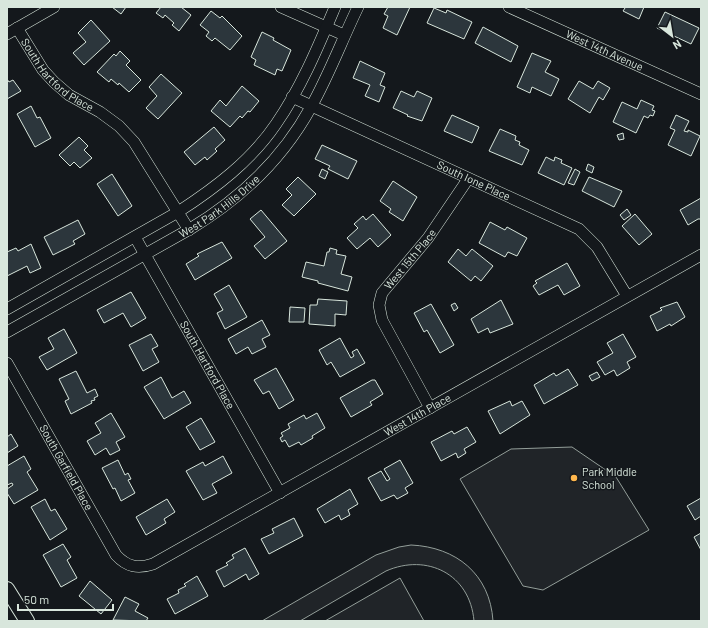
<svg xmlns="http://www.w3.org/2000/svg" width="708" height="628" viewBox="0 0 708 628" font-family="Barlow,sans-serif">
<style>
.green{fill:#202428;stroke:#939e99}
.building{fill:#2c363c;stroke:#d8e6dc}
.lines{fill:none;stroke-linecap:round;stroke-linejoin:round}
.minor-casing{stroke:#d8e6dc;stroke-width:12}
.tertiary-casing{stroke:#d8e6dc;stroke-width:16}
.minor{stroke:#14181c;stroke-width:11}
.tertiary{stroke:#14181c;stroke-width:14}
.poi-dot{fill:#ffb74d;stroke:#14181c;stroke-width:1.5}
.labels{text-anchor:middle;stroke-width:3;stroke-linejoin:round;paint-order:stroke}
.street-label{font-size:11px;fill:#d8e6dc;stroke:#14181c}
.poi-label{font-size:11px;fill:#d8e6dc;stroke:#14181c;text-anchor:start}
</style>
<rect width="100%" height="100%" fill="#14181c"/>
<g class="green">
<path d="M572,447L616,477L649,530L543,590L523,586L460,479L511,449Z"/>
<path d="M411,545C456,547 490,574 493,621H474C470,574 427,553 386,571L300,621H262L376,555L399,547Z"/>
<path d="M400,578L424,621H325Z"/>
</g>
<g class="building">
<path d="M112,7H126L121,14Z"/>
<path d="M161,7H181L191,15L179,31L172,25L174,23L165,15L163,18L156,13Z"/>
<path d="M388,7H410L397,35L383,28L388,16L384,14Z"/>
<path d="M623,7H644L639,19L623,11L625,8Z"/>
<path d="M434,8L446,13L447,10L472,22L464,39L427,23Z"/>
<path d="M211,11L220,18L222,16L242,36L230,50L215,38L212,41L206,36L209,32L200,25Z"/>
<path d="M665,12L699,28L691,44L657,28Z"/>
<path d="M91,20L110,41L84,65L73,53L86,42L78,33Z"/>
<path d="M483,27L518,46L511,62L475,43Z"/>
<path d="M262,32L274,38L273,40L291,50L282,71L277,69L275,75L254,65L256,60L251,57Z"/>
<path d="M120,51L130,61L126,65L141,80L129,92L119,83L118,85L111,79L109,82L97,72L114,54L116,56Z"/>
<path d="M532,53L551,61L545,72L559,79L551,96L532,87L530,93L517,87Z"/>
<path d="M360,61L385,73L380,85L385,87L379,102L365,96L370,85L353,78Z"/>
<path d="M161,74L182,93L158,119L146,108L157,96L149,87Z"/>
<path d="M7,79L9,82L13,80L21,91L7,99Z"/>
<path d="M579,81L593,89L598,81L610,88L603,100L599,97L590,113L568,99Z"/>
<path d="M242,86L259,101L250,112L248,111L242,118L240,116L230,127L211,111L220,100L226,106Z"/>
<path d="M401,91L414,97L417,91L432,98L422,121L407,116L408,115L393,108Z"/>
<path d="M641,100L654,106L652,110L655,111L653,116L650,115L648,118L644,116L636,133L613,122L622,102L637,109Z"/>
<path d="M31,106L37,118L40,117L51,138L35,147L17,114Z"/>
<path d="M452,115L479,127L472,143L444,131Z"/>
<path d="M676,115L689,121L684,131L688,132V130L700,136L691,156L668,145L675,130L670,128Z"/>
<path d="M214,127L225,140L215,149L217,151L207,160L205,157L195,165L184,152Z"/>
<path d="M500,129L516,136L515,140L520,142L519,145L529,150L522,165L489,151Z"/>
<path d="M623,133L624,139L619,140L617,135Z"/>
<path d="M79,137L88,146L84,150L92,158L80,168L74,162L70,166L59,155Z"/>
<path d="M322,145L357,161L348,179L328,169L330,166L315,159Z"/>
<path d="M546,157L554,161L555,157L562,160L561,163L572,168L564,185L538,173Z"/>
<path d="M588,164L594,167L592,173L586,170Z"/>
<path d="M322,169L328,172L325,179L319,176Z"/>
<path d="M575,169L580,172L574,185L568,183Z"/>
<path d="M112,174L132,206L118,216L97,184Z"/>
<path d="M298,177L316,194L294,216L282,205L292,195L286,189Z"/>
<path d="M589,177L622,191L614,207L582,191Z"/>
<path d="M393,181L417,197L403,221L389,212L391,209L380,201Z"/>
<path d="M701,198V219H698L688,225L680,210Z"/>
<path d="M627,209L631,215L624,220L620,215Z"/>
<path d="M261,210L287,241L265,259L254,246L265,237L250,219Z"/>
<path d="M373,214L391,235L378,247L370,238L357,249L347,238L358,228L354,224L363,216L366,220Z"/>
<path d="M635,214L652,234L639,245L622,226Z"/>
<path d="M78,220L85,234L73,241L75,244L53,255L44,237Z"/>
<path d="M490,222L505,230L507,227L527,238L517,256L508,252L505,257L479,243Z"/>
<path d="M222,242L232,258L195,280L186,264L199,256L197,254Z"/>
<path d="M31,244L41,268L30,273L27,266L7,276V252L16,248L18,251Z"/>
<path d="M330,248L337,250L336,254L346,256L341,274L352,277L348,291L318,283V281L302,277L306,262L324,266L327,252H329Z"/>
<path d="M458,249L466,256L472,249L493,266L481,281L475,276L471,281L448,262Z"/>
<path d="M567,263L580,286L564,295L558,285L539,295L533,286L537,283L535,281Z"/>
<path d="M229,285L247,317L225,329L217,313L223,310L214,294Z"/>
<path d="M131,292L146,318L131,327L123,313L104,323L97,310Z"/>
<path d="M318,299L347,301L346,315L335,314V326L309,324L310,305H317Z"/>
<path d="M501,300L513,324L490,333L488,328L478,333L471,319Z"/>
<path d="M677,302L685,317L671,326L670,324L657,331L650,316L662,310L660,308Z"/>
<path d="M455,303L458,308L454,311L451,305Z"/>
<path d="M431,304L454,345L440,353L427,330L424,332L414,313Z"/>
<path d="M290,307L305,308L304,322H289Z"/>
<path d="M262,320L270,335L262,339L266,347L252,354L248,347L236,354L228,339Z"/>
<path d="M64,329L77,353L47,370L39,357L54,349L48,338Z"/>
<path d="M151,334L158,346L152,349L159,362L143,371L129,345Z"/>
<path d="M623,334L636,357L627,362L630,368L617,376L614,370L605,375L597,362L613,353L607,343Z"/>
<path d="M340,338L351,358L354,356L352,352L357,349L365,363L340,377L331,362L327,365L319,350Z"/>
<path d="M276,368L294,400L279,409L269,391L263,394L254,380Z"/>
<path d="M568,369L578,385L544,404L534,385L554,373L556,376Z"/>
<path d="M76,371L87,393L95,389L98,396L94,398L95,400L91,401L92,403L71,414L65,401L69,399L59,379Z"/>
<path d="M597,372L600,377L592,381L589,376Z"/>
<path d="M161,377L172,398L184,391L191,403L164,419L144,387Z"/>
<path d="M372,380H375L383,394L370,402L372,405L351,417L340,398Z"/>
<path d="M510,401L512,406L522,401L530,415L500,434L488,411Z"/>
<path d="M111,413L125,437L116,442L120,450L110,455L106,448L95,455L87,441L101,433L95,423Z"/>
<path d="M317,413L325,428L312,436L313,438L301,445L299,442L289,447L285,440L282,442L280,438L283,436L281,433L290,428L288,424L304,415L306,419Z"/>
<path d="M201,418L215,442L200,450L186,427Z"/>
<path d="M467,427L476,442L464,449L466,453L458,458L456,453L441,461L431,442L452,431L454,434Z"/>
<path d="M11,434L18,446L7,453V437Z"/>
<path d="M24,456L31,469L27,472L38,490L14,504L7,493V489L13,485L12,483L7,485V466Z"/>
<path d="M223,456L232,473L212,484L217,493L203,500L186,471L203,462L205,466Z"/>
<path d="M118,460L125,475L128,473L131,479L128,480L135,493L121,501L115,488L113,489L102,468Z"/>
<path d="M400,460L413,483L405,488L408,493L397,499L394,495L381,501L368,478L381,471L387,481L390,479L384,469Z"/>
<path d="M350,489L358,504L348,510L350,515L341,520L339,515L325,523L317,509Z"/>
<path d="M701,498V516L695,520L687,506Z"/>
<path d="M45,499L51,511L55,509L67,529L50,540L31,507Z"/>
<path d="M167,499L175,512L164,519L166,523L146,535L136,517Z"/>
<path d="M294,518L303,536L269,554L261,539L274,533L272,529Z"/>
<path d="M701,533V550L694,537Z"/>
<path d="M63,544L71,557L67,560L77,578L61,587L43,555Z"/>
<path d="M245,548L259,574L249,580L246,574L224,587L216,571L228,565L226,563L234,558L232,555Z"/>
<path d="M197,576L208,596L175,614L167,599L179,593L178,590L186,586L184,584Z"/>
<path d="M90,581L112,600L101,614L79,596Z"/>
<path d="M125,597L139,604L135,611L148,618L146,621L113,620Z"/>
</g>
<g class="lines">
<g class="minor-casing">
<g id="minor">
<path d="M281,7L344,35"/>
<path id="s1" d="M509,7L701,94"/>
<path id="s2" d="M17,28L43,70L54,82L69,95L100,112L119,126L134,142L189,230"/>
<path d="M7,34L54,7"/>
<path id="s3" d="M292,97L579,229L597,247L627,296"/>
<path id="s4" d="M135,237L280,493"/>
<path d="M7,309L178,212C215,188 251,161 276,124C301,88 318,47 335,7"/>
<path id="s5" d="M7,332L190,229C240,199 283,158 311,107C329,75 342,40 358,7"/>
<path id="s6" d="M7,363L116,555C127,567 138,569 153,564L701,255"/>
<path id="s7" d="M430,408L382,320L379,305L382,293L428,238L468,179"/>
</g>
</g>
<g class="tertiary-casing">
<path id="tertiary" d="M7,589L27,621"/>
</g>
<use href="#minor" class="minor"/>
<use href="#tertiary" class="tertiary"/>
</g>
<circle class="poi-dot" cx="574" cy="478" r="4"/>
<g class="labels">
<g class="street-label">
<text dy="4" stroke="none"><textPath href="#s1" startOffset="105">West 14th Avenue</textPath></text>
<text dy="4" stroke="none"><textPath href="#s2" startOffset="63">South Hartford Place</textPath></text>
<text dy="4" stroke="none"><textPath href="#s3" startOffset="200">South Ione Place</textPath></text>
<text dy="4" stroke="none"><textPath href="#s5" startOffset="247">West Park Hills Drive</textPath></text>
<text dy="4" stroke="none"><textPath href="#s7" startOffset="172">West 15th Place</textPath></text>
<text dy="4" stroke="none"><textPath href="#s4" startOffset="147">South Hartford Place</textPath></text>
<text dy="4" stroke="none"><textPath href="#s6" startOffset="565">West 14th Place</textPath></text>
<text dy="4" stroke="none"><textPath href="#s6" startOffset="120">South Garfield Place</textPath></text>
</g>
<g class="poi-label">
<text x="582" y="476">Park Middle<tspan x="582" dy="13">School</tspan></text>
</g>
</g>
<rect width="708" height="628" fill="none" stroke="#d8e6dc" stroke-width="16"/>
<g transform="translate(672 36) rotate(149)" stroke="#14181c" stroke-width="3" paint-order="stroke">
<path d="M0-3L7 15L0 10L-7 15Z" fill="#d8e6dc"/>
<text y="-6" font-size="11" font-weight="bold" text-anchor="middle" fill="#d8e6dc">N</text>
</g>
<path d="M18 604v6h95v-6" fill="none" stroke="#d8e6dc" stroke-width="2"/>
<text x="24" y="604" font-size="12" fill="#d8e6dc" stroke="#14181c" stroke-width="3" paint-order="stroke">50 m</text>
</svg>
